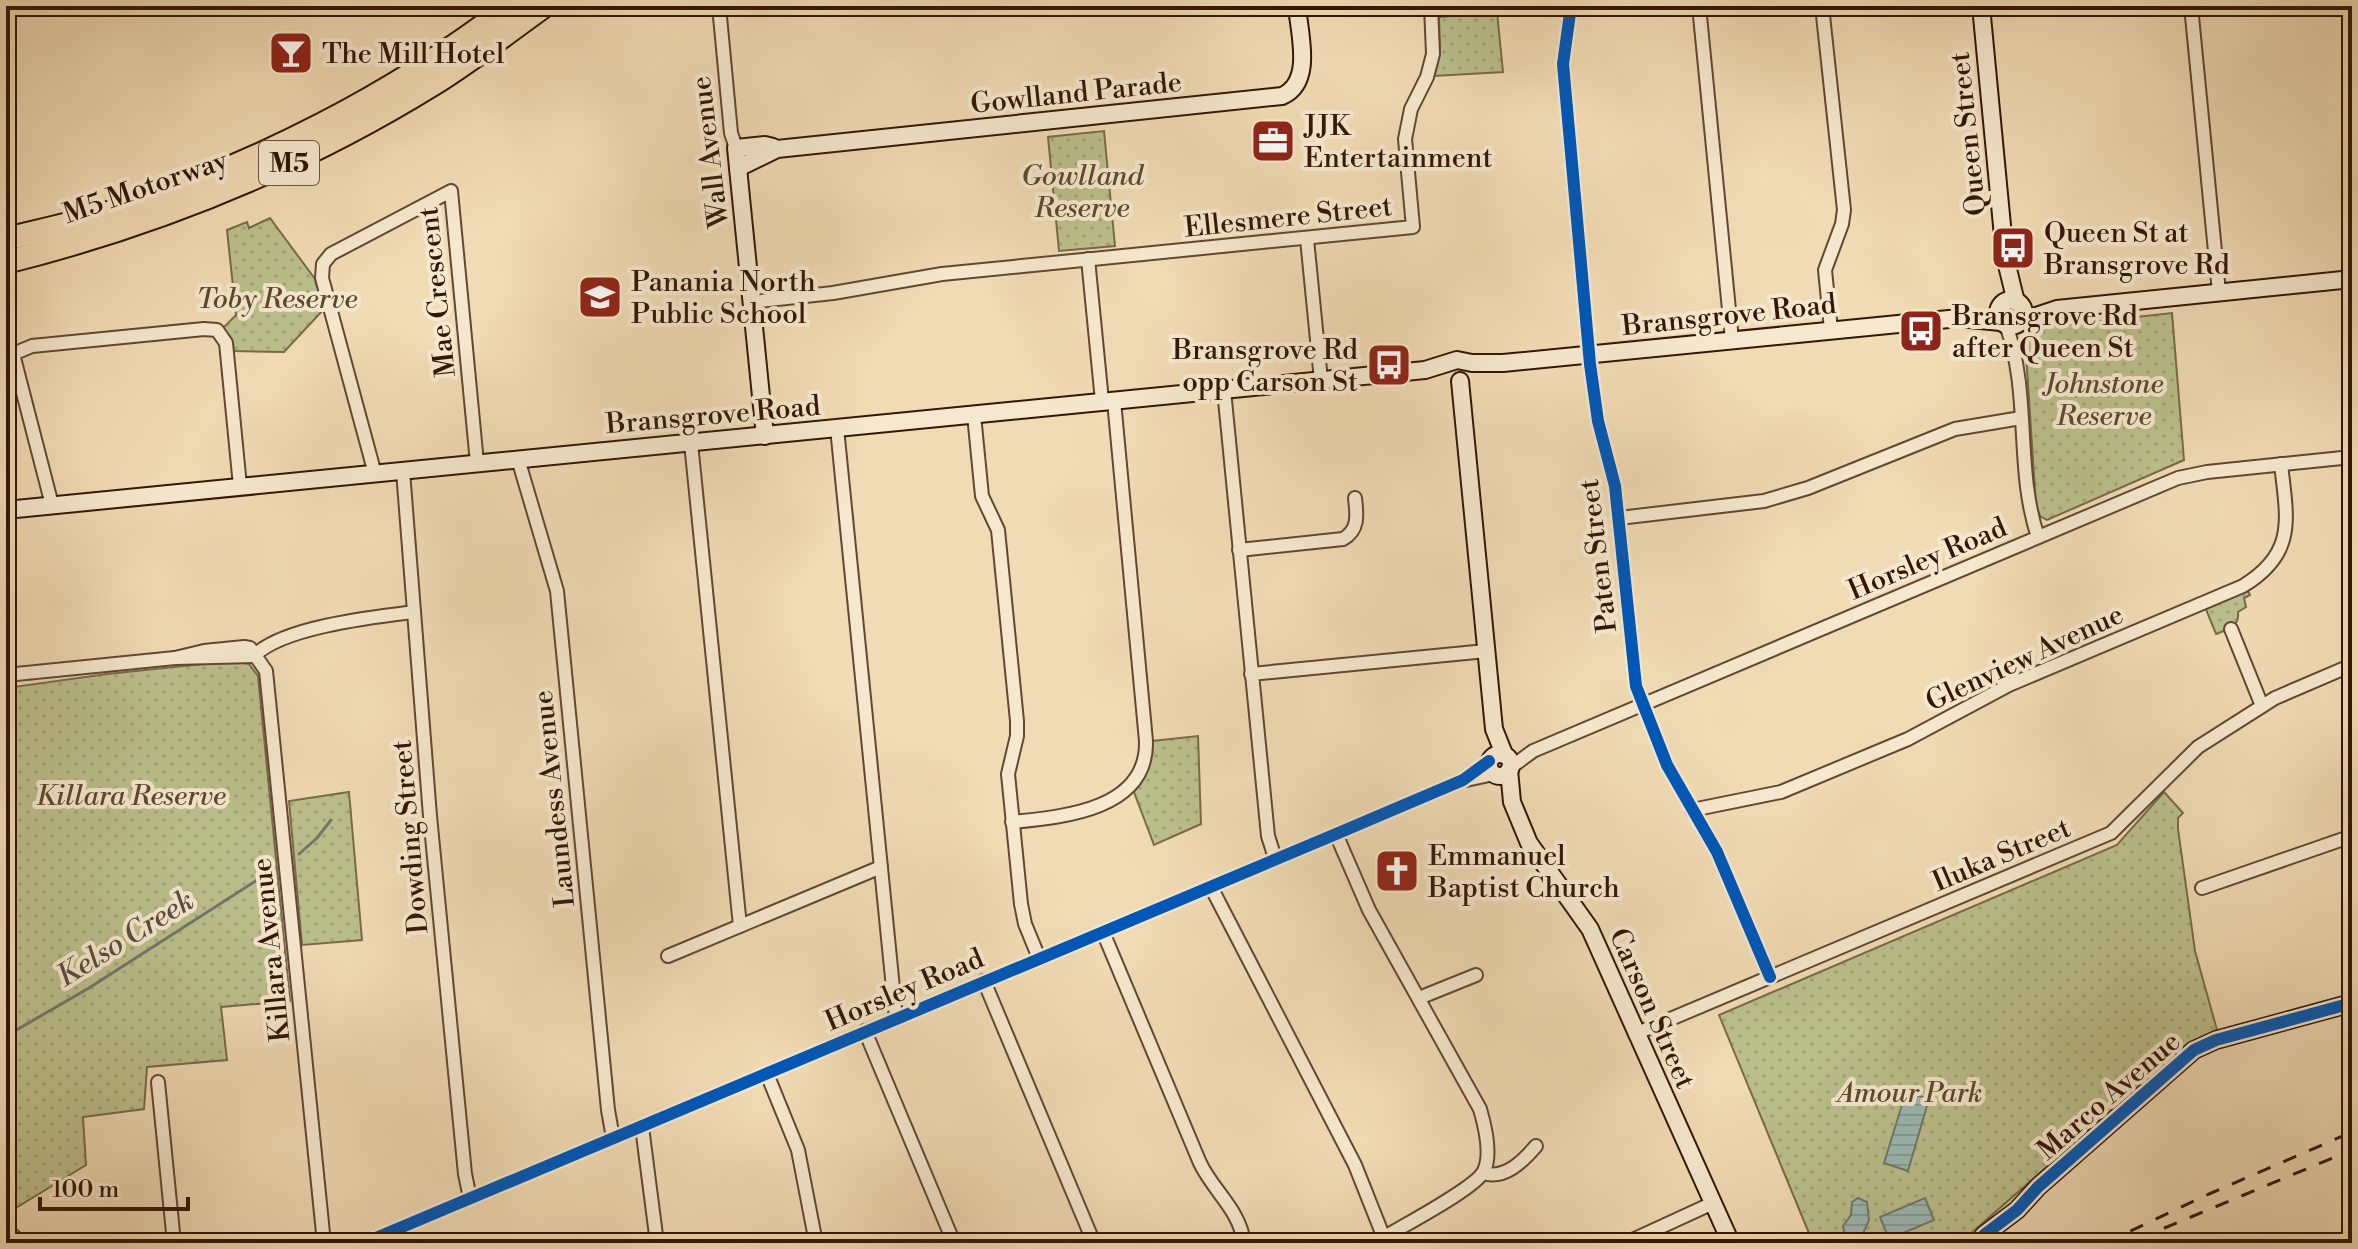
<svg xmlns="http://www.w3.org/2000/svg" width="2358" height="1249" viewBox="0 0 2358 1249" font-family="'Libre Bodoni',serif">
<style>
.park{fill:url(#park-dots);stroke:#776b49;stroke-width:2}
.water{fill:url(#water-rules);stroke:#72786e;stroke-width:2}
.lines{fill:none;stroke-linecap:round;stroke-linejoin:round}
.stream{stroke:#72786e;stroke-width:3}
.street-casing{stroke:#624732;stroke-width:16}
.secondary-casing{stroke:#331606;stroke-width:20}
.highway-casing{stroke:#331606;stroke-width:26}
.street{stroke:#f6e8ce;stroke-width:12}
.secondary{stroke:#f6e8ce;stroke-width:16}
.highway{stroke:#f1dbb4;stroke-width:22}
.rail{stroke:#331606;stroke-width:3;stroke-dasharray:14 14;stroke-linecap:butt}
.cycleway-casing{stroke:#f6e8ce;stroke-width:17}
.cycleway{stroke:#0057b8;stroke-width:12}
.labels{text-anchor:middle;stroke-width:8;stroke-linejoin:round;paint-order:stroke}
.shield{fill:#f6e8ce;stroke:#6e5542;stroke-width:2}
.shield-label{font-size:26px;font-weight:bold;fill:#331606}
.poi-label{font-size:28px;fill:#331606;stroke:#f6e8ce;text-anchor:start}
.street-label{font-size:28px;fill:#331606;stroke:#f6e8ce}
.park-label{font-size:28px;font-style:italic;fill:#5c492e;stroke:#f6e8ce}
.water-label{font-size:30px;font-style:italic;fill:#584f43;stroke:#f6e8ce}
</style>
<defs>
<pattern id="park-dots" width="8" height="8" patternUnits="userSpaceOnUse" patternTransform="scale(2)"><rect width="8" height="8" fill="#bbc08c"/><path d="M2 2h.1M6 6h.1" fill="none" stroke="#a1a477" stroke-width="1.8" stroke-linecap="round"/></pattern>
<pattern id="water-rules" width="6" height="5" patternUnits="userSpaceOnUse" patternTransform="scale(2)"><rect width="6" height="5" fill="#9cb9b4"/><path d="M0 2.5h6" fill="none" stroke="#879e99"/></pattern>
</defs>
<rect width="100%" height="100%" fill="#f1dbb4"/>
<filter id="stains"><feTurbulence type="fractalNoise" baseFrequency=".0025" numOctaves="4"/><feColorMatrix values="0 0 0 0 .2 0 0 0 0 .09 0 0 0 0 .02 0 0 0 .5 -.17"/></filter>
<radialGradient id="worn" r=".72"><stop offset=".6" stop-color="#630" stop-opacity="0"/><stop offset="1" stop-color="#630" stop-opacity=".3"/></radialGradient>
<g class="park">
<path d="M1497,12L1503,72L1434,76L1440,53L1439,17Z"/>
<path d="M1104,131L1115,246L1059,251L1048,137Z"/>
<path d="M270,218L315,279L324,309L284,352L233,351L231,338L223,328L236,315L227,230L247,222L249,228Z"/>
<path d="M2172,313L2184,460L2047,520L2040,516L2036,505L2025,339L2035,328Z"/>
<path d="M2247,589L2250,595L2244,598L2246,607L2238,612C2240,627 2228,629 2216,634L2205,607Z"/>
<path d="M232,661L249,664L258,676L290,1001L221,1007L227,1060L147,1067L144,1109L83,1117L86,1165L6,1214V688L107,674Z"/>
<path d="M1198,736L1201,824L1154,845L1134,792L1148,768L1152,741Z"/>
<path d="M349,792L362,940L302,945L289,801Z"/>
<path d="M2164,792L2183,813L2178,818V829L2195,951L2217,1030L2195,1043L2137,1088L1960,1243H1813L1719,1015L2117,845Z"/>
</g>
<g class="water">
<path d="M1906,1092L1929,1099L1908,1171L1884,1163Z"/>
<path d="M1858,1198L1867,1202L1869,1220L1862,1236L1851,1240L1845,1236L1843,1226L1851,1215L1852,1202Z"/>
<path d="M1925,1198L1934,1220L1889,1239L1880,1217Z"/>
</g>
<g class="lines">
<g class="stream">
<path d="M299,854L317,838L331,820"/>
<path d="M6,1036L89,988L265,875"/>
</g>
<g class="street-casing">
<g id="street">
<path d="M719,6L731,133L736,148"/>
<path d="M1571,6L1563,64L1590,364L1598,421L1615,486L1636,686L1667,765L1717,852L1770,977"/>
<path d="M1699,6L1732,340"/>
<path d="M1822,6L1844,210L1842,224L1825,270L1831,330"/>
<path d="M2191,6L2219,292"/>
<path d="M1307,239L1321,380"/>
<path d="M1088,259L1102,401"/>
<path d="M751,302L833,293L942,274L1413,227L1405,139L1411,109L1427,77L1433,54L1431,6"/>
<path d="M2006,325C2031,393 2015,470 2038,537"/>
<path d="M1224,390L1268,836L1275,858"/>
<path d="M974,415L982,496L998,530L1017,721V736L1008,774L1021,904L1025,924L1039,958"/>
<path d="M837,428L896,1018"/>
<path d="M691,443L740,926"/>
<path d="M518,459L557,591L608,1110L613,1138"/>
<path d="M403,471L430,816L465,1174L470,1198"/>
<path d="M375,474L322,278L323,264L331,254L451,191L477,463"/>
<path d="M52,505L13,354L32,346L204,329L217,330L226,343L240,486"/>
<path d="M1619,518L1764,501L1808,488L1955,429L2021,418"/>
<path d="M1239,550L1343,539C1359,530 1357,515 1355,498"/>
<path d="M2231,629L2262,706"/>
<path d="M175,658L204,651L244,647L250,648L266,671L324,1243"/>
<path d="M1251,674L1486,651"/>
<path d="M6,675L175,658L254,656C282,627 373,617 414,612"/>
<path d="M1510,768L1533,751L2178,478L2207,472L2352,457"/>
<path d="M1466,780L1494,774"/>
<path d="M1692,810L1781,792L1908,739L2009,685L2243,586C2297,553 2287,519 2281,464"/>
<path d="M1012,822C1063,817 1148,810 1146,741L1114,401"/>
<path d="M1336,834L1369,910L1480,1109C1485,1126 1492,1154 1484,1171C1476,1188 1404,1225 1385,1237"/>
<path d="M1211,887L1355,1165L1386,1243"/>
<path d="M2202,888L2352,836"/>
<path d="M1103,932L1200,1163C1214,1192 1240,1210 1244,1243"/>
<path d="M668,956L881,867"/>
<path d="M984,981L1094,1243"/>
<path d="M1419,998L1476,975"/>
<path d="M865,1031L954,1243"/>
<path d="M1635,1034L2111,833L2198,747L2275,698L2352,665"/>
<path d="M767,1074L798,1150L816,1243"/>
<path d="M158,1082L174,1243"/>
<path d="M642,1127L657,1243"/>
<path d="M1483,1173C1505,1180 1523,1161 1536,1146"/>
<path d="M6,1230L22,1243"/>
<path d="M364,1243L1336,834L1463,780L1489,761"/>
<path d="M1626,1243L1713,1203"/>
</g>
</g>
<g class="secondary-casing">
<g id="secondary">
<path d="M1981,6L2005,257L2016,302"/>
<path d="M738,168L777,149L1282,96C1314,82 1299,33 1297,6"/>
<circle cx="2011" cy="313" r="13"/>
<path d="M2021,321L2057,309L2352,279"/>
<path d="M1460,381L1494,729L1504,754"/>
<path d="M765,436L736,148L765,145L773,147"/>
<path d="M6,510L1425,370L1457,360L1472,363H1503L1959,318L2001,322"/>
<circle cx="1500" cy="765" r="11"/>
<path d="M1509,770L1512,802L1529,843L1590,929L1731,1243"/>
<path d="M1984,1235L2017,1210L2038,1187L2194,1050L2216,1040L2352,1003"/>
</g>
</g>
<g class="highway-casing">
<g id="highway">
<path d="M6,239C43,230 82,222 118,210C258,164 393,95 510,6"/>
<path d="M6,262C158,224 301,166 435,83C473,59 508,32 544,6"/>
</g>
</g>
<use href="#street" class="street"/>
<use href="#secondary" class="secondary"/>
<use href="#highway" class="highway"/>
<g class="rail">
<path d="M2138,1239L2352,1150"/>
<path d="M2105,1243L2209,1194L2352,1132"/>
</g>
<g class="cycleway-casing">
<g id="cycleway">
<path d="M1571,6L1563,64L1590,364L1598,421L1615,486L1636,686L1667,765L1717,852L1770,977"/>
<path d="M1984,1235L2017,1210L2038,1187L2194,1050L2216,1040L2352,1003"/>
<path d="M364,1243L1336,834L1463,780L1489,761"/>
</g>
</g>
<use href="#cycleway" class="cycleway"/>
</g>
<defs>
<g id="bar-square" transform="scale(2.3)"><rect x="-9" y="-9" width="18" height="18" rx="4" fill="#8f2418" stroke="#f6e8ce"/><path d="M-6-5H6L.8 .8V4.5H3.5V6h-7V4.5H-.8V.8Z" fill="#fff"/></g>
<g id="office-square" transform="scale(2.3)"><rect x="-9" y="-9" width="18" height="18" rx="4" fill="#8f2418" stroke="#f6e8ce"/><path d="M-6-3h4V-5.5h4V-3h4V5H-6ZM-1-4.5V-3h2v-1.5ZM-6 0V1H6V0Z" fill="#fff"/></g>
<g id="bus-square" transform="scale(2.3)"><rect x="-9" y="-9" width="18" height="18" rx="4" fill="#8f2418" stroke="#f6e8ce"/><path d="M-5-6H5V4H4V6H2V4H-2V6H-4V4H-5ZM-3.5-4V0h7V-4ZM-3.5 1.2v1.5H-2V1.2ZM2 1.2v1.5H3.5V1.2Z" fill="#fff"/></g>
<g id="school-square" transform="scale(2.3)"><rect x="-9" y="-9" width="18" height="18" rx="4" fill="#8f2418" stroke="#f6e8ce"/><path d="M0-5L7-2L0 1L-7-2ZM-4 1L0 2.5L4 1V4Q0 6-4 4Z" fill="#fff"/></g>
<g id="church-square" transform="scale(2.3)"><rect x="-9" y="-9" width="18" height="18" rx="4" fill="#8f2418" stroke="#f6e8ce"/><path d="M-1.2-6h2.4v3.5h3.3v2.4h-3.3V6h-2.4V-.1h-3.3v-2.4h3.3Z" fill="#fff"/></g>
</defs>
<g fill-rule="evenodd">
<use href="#bar-square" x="291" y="53"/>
<use href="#office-square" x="1273" y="141"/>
<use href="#bus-square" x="2013" y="248"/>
<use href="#school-square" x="600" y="297"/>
<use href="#bus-square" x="1921" y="331"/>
<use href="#bus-square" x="1389" y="365"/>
<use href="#church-square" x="1397" y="871"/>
</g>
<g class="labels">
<rect class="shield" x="259" y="141" width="60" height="44" rx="6"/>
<g class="shield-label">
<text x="289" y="172">M5</text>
</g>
<g class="poi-label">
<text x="322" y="63">The Mill Hotel</text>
<text x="1304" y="135">JJK<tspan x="1304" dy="32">Entertainment</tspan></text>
<text x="2044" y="242">Queen St at<tspan x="2044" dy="32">Bransgrove Rd</tspan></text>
<text x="631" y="291">Panania North<tspan x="631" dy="32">Public School</tspan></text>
<text x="1952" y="325">Bransgrove Rd<tspan x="1952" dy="32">after Queen St</tspan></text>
<text x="1358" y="359" text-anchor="end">Bransgrove Rd<tspan x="1358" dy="32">opp Carson St</tspan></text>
<text x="1428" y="865">Emmanuel<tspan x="1428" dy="32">Baptist Church</tspan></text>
</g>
<g class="street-label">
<text transform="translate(1076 92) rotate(-6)" y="10">Gowlland Parade</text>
<text transform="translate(1967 134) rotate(-96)" y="10">Queen Street</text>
<text transform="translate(709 152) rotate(-97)" y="10">Wall Avenue</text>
<text transform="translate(145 186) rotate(-19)" y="10">M5 Motorway</text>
<text transform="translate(1288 216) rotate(-6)" y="10">Ellesmere Street</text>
<text transform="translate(436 292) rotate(-96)" y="10">Mae Crescent</text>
<text transform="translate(1729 314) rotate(-6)" y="10">Bransgrove Road</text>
<text transform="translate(713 414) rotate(-5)" y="10">Bransgrove Road</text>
<text transform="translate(1597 556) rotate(-97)" y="10">Paten Street</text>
<text transform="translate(1927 558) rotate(-23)" y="10">Horsley Road</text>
<text transform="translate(2024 657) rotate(-25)" y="10">Glenview Avenue</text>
<text transform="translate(553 799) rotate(-96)" y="10">Laundess Avenue</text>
<text transform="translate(409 837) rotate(-95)" y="10">Dowding Street</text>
<text transform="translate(2001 854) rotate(-23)" y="10">Iluka Street</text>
<text transform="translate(270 950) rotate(-96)" y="10">Killara Avenue</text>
<text transform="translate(904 989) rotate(-23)" y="10">Horsley Road</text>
<text transform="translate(1653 1008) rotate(66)" y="10">Carson Street</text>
<text transform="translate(2108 1095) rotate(-41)" y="10">Marco Avenue</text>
</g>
<g class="park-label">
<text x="1082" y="185">Gowlland<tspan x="1082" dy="32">Reserve</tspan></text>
<text x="277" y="308">Toby Reserve</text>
<text x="2104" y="393">Johnstone<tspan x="2104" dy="32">Reserve</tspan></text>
<text x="131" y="805">Killara Reserve</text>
<text x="1910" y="1102">Amour Park</text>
</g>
<g class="water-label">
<text transform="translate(125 938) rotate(-32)" y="10">Kelso Creek</text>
</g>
</g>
<rect width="2358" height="1249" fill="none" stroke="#f1dbb4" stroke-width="32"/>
<rect x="8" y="8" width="2342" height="1233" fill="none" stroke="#331606" stroke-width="4"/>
<rect x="16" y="16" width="2326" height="1217" fill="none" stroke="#331606" stroke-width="2"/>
<path d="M40 1197v12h148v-12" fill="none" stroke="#331606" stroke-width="4"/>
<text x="52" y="1197" font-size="24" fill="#331606" stroke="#f6e8ce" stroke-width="6" paint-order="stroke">100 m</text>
<rect width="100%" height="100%" filter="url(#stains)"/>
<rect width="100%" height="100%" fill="url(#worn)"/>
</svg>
